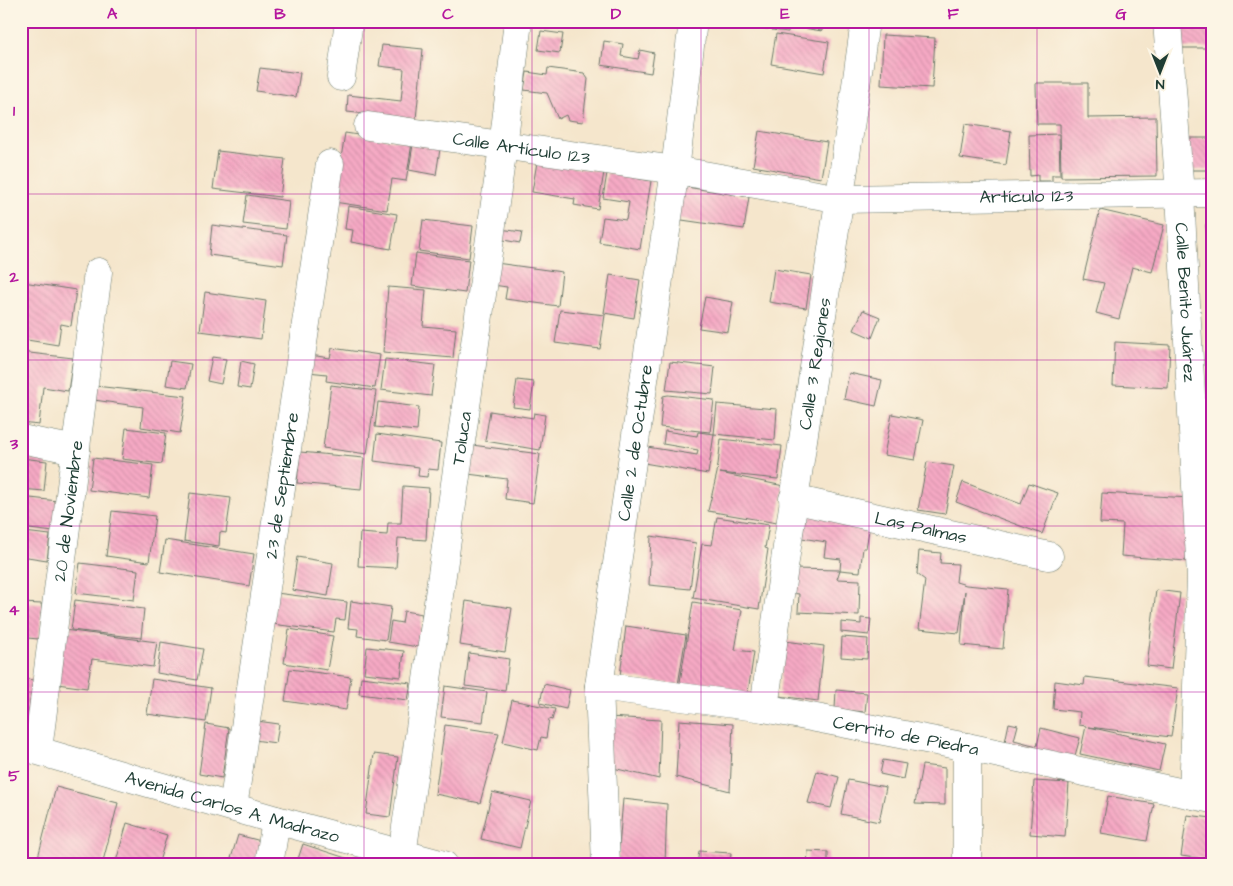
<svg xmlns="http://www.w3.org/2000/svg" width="1233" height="886" viewBox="0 0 1233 886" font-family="'Architects Daughter',sans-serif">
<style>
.building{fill:url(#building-back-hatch)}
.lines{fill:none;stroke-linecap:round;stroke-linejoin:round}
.minor-casing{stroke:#6a7869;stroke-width:29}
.minor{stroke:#fff;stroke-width:28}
.grid{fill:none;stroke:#b5179e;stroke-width:1;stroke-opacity:0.55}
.labels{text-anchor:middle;stroke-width:4;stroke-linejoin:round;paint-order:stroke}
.street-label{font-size:18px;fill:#1f3d34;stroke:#fcf5e5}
.neatline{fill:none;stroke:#b5179e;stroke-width:2}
.grid-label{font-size:16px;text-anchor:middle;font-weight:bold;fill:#b5179e}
</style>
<defs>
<pattern id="building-back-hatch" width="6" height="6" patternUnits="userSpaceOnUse" patternTransform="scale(1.25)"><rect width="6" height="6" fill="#f6a9c4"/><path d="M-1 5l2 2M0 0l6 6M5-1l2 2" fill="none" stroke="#d292a9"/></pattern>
</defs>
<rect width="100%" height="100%" fill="#fcf5e5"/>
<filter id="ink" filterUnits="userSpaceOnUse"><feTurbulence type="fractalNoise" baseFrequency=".02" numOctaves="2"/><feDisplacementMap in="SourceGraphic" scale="10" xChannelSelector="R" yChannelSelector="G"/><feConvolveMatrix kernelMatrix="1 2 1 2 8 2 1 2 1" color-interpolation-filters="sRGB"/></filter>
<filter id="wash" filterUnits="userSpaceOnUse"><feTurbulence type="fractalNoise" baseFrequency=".0096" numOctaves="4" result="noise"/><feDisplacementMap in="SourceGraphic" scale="20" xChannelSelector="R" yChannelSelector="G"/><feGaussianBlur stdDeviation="1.12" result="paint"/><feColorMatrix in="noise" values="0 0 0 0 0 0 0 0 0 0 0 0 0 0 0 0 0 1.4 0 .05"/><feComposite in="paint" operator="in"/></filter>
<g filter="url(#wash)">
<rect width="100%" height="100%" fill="#f5e6cc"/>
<g id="blocks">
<g class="building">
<path d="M753,21H769L768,29L752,27Z"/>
<path d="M773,21H823L822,31L789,26L788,32L772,30Z"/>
<path d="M1174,21H1212V48H1173Z"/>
<path d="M541,31L563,34L560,53L538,50Z"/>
<path d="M776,34L829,42L824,73L771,64Z"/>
<path d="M883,35L935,38L932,88L881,85Z"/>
<path d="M604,41L623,44L621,56L638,59L640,50L654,53L651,73L601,65Z"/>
<path d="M382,45L423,49L416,119L347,112L348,95L401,101L404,69L379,66Z"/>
<path d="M260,68L300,73L296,97L256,91Z"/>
<path d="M548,68L584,73L588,79L583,122L568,120L566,115L558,119L547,93L524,90L527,72L547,75Z"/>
<path d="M1036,83H1088V118L1156,117L1157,176L1061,177L1060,124H1037Z"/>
<path d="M965,124L1011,131L1006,165L960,158Z"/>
<path d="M759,131L827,142L821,178L753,166Z"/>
<path d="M345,133L412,143L406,181L392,179L387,210L334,202Z"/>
<path d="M1059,134L1060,175H1052V181H1038V175L1030,176L1029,135Z"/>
<rect x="1186" y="138" width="26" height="32"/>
<path d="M413,144L440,149L436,175L409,170Z"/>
<path d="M218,151L285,159L280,197L213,189Z"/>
<path d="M537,162L604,172L598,209L574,205L575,199L532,192Z"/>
<path d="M607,173L651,181L640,249L599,242L603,217L626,220L629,202L603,198Z"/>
<path d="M680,186L749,197L744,229L675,219Z"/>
<path d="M247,195L289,201L286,229L243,224Z"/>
<path d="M348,206L397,214L391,249L351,242L353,230L345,229Z"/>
<path d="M1100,210L1164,225L1152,272L1132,267L1119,319L1096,313L1104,283L1083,279Z"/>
<path d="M423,220L473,226L469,258L419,251Z"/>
<path d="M1206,224H1212V243L1207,244Z"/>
<path d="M212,225L287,235L283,265L209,255Z"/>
<path d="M500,229L522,232L520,243L498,239Z"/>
<path d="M416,253L469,260L465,293L412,286Z"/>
<path d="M496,263L562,272L558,306L505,299L507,287L493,285Z"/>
<path d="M774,269L811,275L806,308L769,302Z"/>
<path d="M610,275L640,280L634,318L604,313Z"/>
<path d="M23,282L76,290L71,326L61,324L58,345L21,339Z"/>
<path d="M388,287L426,290L423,326L456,329L453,358L383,352Z"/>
<path d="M205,292L266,301L261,339L200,331Z"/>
<path d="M705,297L733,302L728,332L699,328Z"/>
<path d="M560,310L605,315L600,349L555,343Z"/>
<path d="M863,310L880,317L872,338L854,330Z"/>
<path d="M1115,342L1170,345L1168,388L1113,385Z"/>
<path d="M332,348L380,355L375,388L326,381L327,374L308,372L310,355L330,358Z"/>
<path d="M21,352L73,358L68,391L43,387L39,425L21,423L23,384H21Z"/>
<path d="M212,357L226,359L221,384L207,381Z"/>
<path d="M385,359L435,365L431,396L381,390Z"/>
<path d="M170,361L191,364L187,388L166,385Z"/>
<path d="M241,361L254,364L250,389L237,387Z"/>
<path d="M670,362L715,367L712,394L666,390Z"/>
<path d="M849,373L882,380L876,406L844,399Z"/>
<path d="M517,380L534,382L530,409L513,407Z"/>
<path d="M331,385L376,391L367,454L323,448Z"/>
<path d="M95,386L186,396L180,433L141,427L143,407L94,400Z"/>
<path d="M668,395L714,400L710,432L660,427L663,396Z"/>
<path d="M378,402L419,407L417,431L375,427Z"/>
<path d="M717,404L777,409L775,440L714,434Z"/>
<path d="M490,411L533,418L534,413L545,415L540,450L485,441Z"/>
<path d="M892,414L923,420L915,460L884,455Z"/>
<path d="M126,428L166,433L162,464L122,459Z"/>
<path d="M665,431L697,436L698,432L714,434L708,474L638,462L641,446L697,455L698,450L663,444Z"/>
<path d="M377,434L441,443L438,470L428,469L427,477L418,476L419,467L374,461Z"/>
<path d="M721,439L782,446L778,479L720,473L784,486L777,523L708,511L717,473Z"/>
<path d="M472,445L540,454L533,503L505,499L507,479L468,474Z"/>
<path d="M300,452L364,458L361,489L297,483Z"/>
<path d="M21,458L47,461L44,491L21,489Z"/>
<path d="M93,458L153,465L149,498L89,490Z"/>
<path d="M927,462L954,466L945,514L918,510Z"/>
<path d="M963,482L1021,504L1029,483L1058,493L1042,534L956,502Z"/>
<path d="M403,486L429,488L426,540L398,538L396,568L358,566L360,533L387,535L388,523H401Z"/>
<path d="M190,493L231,498L226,533L220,532L219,546L184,541Z"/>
<path d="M1102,493L1190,498L1186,561L1121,556L1123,524L1100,523Z"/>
<path d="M21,497L58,501L54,532L21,528Z"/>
<path d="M112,511L155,516L149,562L106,556Z"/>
<path d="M806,514L870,525L866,548H863L860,572L840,570L837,579L860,580L859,615L798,612L799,594L791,593L792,569L840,570L841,559L824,557L826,542L802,538Z"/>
<path d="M717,517L769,525L765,548L768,549L759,609L693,598L702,544L712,545Z"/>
<path d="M24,532L50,535L47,560L21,556Z"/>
<path d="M651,536L696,543L690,589L649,585Z"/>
<path d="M165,540L254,554L249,586L160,572Z"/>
<path d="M919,551L941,553L940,563L958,564L956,582L966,585L1008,589L1003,649L961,645L965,591L959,633L919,629L925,580L917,574Z"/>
<path d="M297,557L333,563L328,596L292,590Z"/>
<path d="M80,563L138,570L134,600L76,593Z"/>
<path d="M1156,590L1180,593L1171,669L1147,666Z"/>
<path d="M276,593L347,602L345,620L336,619L334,632L272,624Z"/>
<path d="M75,600L144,609L141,638L71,630Z"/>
<path d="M351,601L391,607L386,640L357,636L358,629L348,628Z"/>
<path d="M466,601L512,608L505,652L460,645Z"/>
<path d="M693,602L742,610L735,650L754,652L747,699L679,688Z"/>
<path d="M21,603L42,604L39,639L27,638L25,656H21Z"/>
<path d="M404,611L422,614L418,647L388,642L391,621L402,623Z"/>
<path d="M861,618L871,619L869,635L841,632V622L861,624Z"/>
<path d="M626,626L686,635L678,685L620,676Z"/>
<path d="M289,629L333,636L327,670L284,663Z"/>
<path d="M64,630L157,642L153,667L92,659L87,688L57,684Z"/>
<path d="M842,637L868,639L867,659L841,657Z"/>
<path d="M785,641L824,646L818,701L779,696Z"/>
<path d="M161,642L203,649L197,680L157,673Z"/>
<path d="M367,647L404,651L401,677L364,673Z"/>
<path d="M469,653L509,659L505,691L465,686Z"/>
<path d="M290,669L351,677L346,710L285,701Z"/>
<path d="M361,677L411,683L408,700L359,694Z"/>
<path d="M1085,677L1178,688L1171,737L1089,727L1165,744L1159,771L1080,754L1086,726L1079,725L1080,712L1053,709L1055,681L1084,685Z"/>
<path d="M21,678L33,680L28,717L21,716Z"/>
<path d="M152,679L211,688L206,722L147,714Z"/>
<path d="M544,684L570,690L566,709L540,703Z"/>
<path d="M445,686L487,692L483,722L441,717Z"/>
<path d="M836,690L867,693L865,712L835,709Z"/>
<path d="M512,700L555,709L552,720L549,719L546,738L541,737L538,750L503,742Z"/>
<path d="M608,717L661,720L659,779L609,767Z"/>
<path d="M679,720L733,724L730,791L676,777Z"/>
<path d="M257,721L279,724L276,743L254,740Z"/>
<path d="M1009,723L1018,725L1014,740L1037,746L1041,728L1080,738L1074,759L1005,742Z"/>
<path d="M206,724L229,728L222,778L199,774Z"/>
<path d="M445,725L499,733L480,803L435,794Z"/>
<path d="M1199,748L1212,749V785L1195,783Z"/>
<path d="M374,754L398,757L390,817L366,814Z"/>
<path d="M883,760L906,764L903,779L880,774Z"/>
<path d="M922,765L945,768V805L915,804Z"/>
<path d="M817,771L839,777L831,808L808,803Z"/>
<path d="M848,780L886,787L879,822L841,814Z"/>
<path d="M1034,781L1069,783L1065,837L1030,834Z"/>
<path d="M56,787L118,803L102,865H36Z"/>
<path d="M492,792L531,801L520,848L481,839Z"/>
<path d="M1108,796L1154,804L1147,841L1101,833Z"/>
<path d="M623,799L667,804L665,865H641L618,860Z"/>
<path d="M1187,815L1212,818V860L1181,856Z"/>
<path d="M127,823L167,835L158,865H115Z"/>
<path d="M238,835L261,841L254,865H229Z"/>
<path d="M303,844L364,864V865H296Z"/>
<path d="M699,851L731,853L730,865H697Z"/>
<path d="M808,851L828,852V865H807Z"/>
</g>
</g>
</g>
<g filter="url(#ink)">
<use href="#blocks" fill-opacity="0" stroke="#6a7869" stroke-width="1"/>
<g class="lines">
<g class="minor-casing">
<g id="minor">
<path id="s1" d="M1167,21L1180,195L1201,577L1193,795"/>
<path d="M341,77L349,21"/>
<path id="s2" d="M368,126L675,170L841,199L1212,193"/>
<path d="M21,439L76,450"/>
<path id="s3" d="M793,499L1049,556"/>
<path id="s4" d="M599,686L764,708L967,747L1212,799"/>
<path id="s5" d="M764,708C795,479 834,250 865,21"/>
<path id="s6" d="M21,746L276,820L444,865"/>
<path id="s7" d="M38,750L98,272"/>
<path id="s8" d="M233,807L330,164"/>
<path id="s9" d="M402,855L503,147L518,21"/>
<path d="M269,865L276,820"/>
<path id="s10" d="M606,865L599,686L675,170L693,21"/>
<path d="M967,865V747"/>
</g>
</g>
<use href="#minor" class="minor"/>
</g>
</g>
<path class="grid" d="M196,21V865M364,21V865M532,21V865M701,21V865M869,21V865M1037,21V865M21,194H1212M21,360H1212M21,526H1212M21,692H1212"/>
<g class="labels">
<g class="street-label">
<text dy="6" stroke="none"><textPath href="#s2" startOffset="155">Calle Artículo 123</textPath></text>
<text dy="6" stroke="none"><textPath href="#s2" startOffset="664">Artículo 123</textPath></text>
<text dy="6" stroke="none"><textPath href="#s1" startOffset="282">Calle Benito Juárez</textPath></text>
<text dy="6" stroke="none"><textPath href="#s5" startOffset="348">Calle 3 Regiones</textPath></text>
<text dy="6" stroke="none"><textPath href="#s9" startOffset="421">Toluca</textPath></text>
<text dy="6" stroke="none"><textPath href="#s10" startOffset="425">Calle 2 de Octubre</textPath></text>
<text dy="6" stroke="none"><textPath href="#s8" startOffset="325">23 de Septiembre</textPath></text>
<text dy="6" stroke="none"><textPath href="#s7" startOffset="241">20 de Noviembre</textPath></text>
<text dy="6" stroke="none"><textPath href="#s3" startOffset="131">Las Palmas</textPath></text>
<text dy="6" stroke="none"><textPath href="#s4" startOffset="311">Cerrito de Piedra</textPath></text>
<text dy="6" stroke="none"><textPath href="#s6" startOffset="220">Avenida Carlos A. Madrazo</textPath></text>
</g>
</g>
<rect width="1233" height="886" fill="none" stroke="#fcf5e5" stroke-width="55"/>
<g transform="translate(1160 72) rotate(180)" stroke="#fcf5e5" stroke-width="4" paint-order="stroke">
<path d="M0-4L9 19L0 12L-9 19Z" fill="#1f3d34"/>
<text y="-8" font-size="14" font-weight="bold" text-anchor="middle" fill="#1f3d34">N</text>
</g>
<rect x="28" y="28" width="1178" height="830" class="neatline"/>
<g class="grid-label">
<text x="112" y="19">A</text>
<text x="280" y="19">B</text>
<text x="448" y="19">C</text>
<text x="616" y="19">D</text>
<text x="785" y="19">E</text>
<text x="953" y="19">F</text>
<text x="1121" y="19">G</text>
<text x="14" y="116">1</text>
<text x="14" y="282">2</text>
<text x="14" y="449">3</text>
<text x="14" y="615">4</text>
<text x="14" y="781">5</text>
</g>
</svg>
